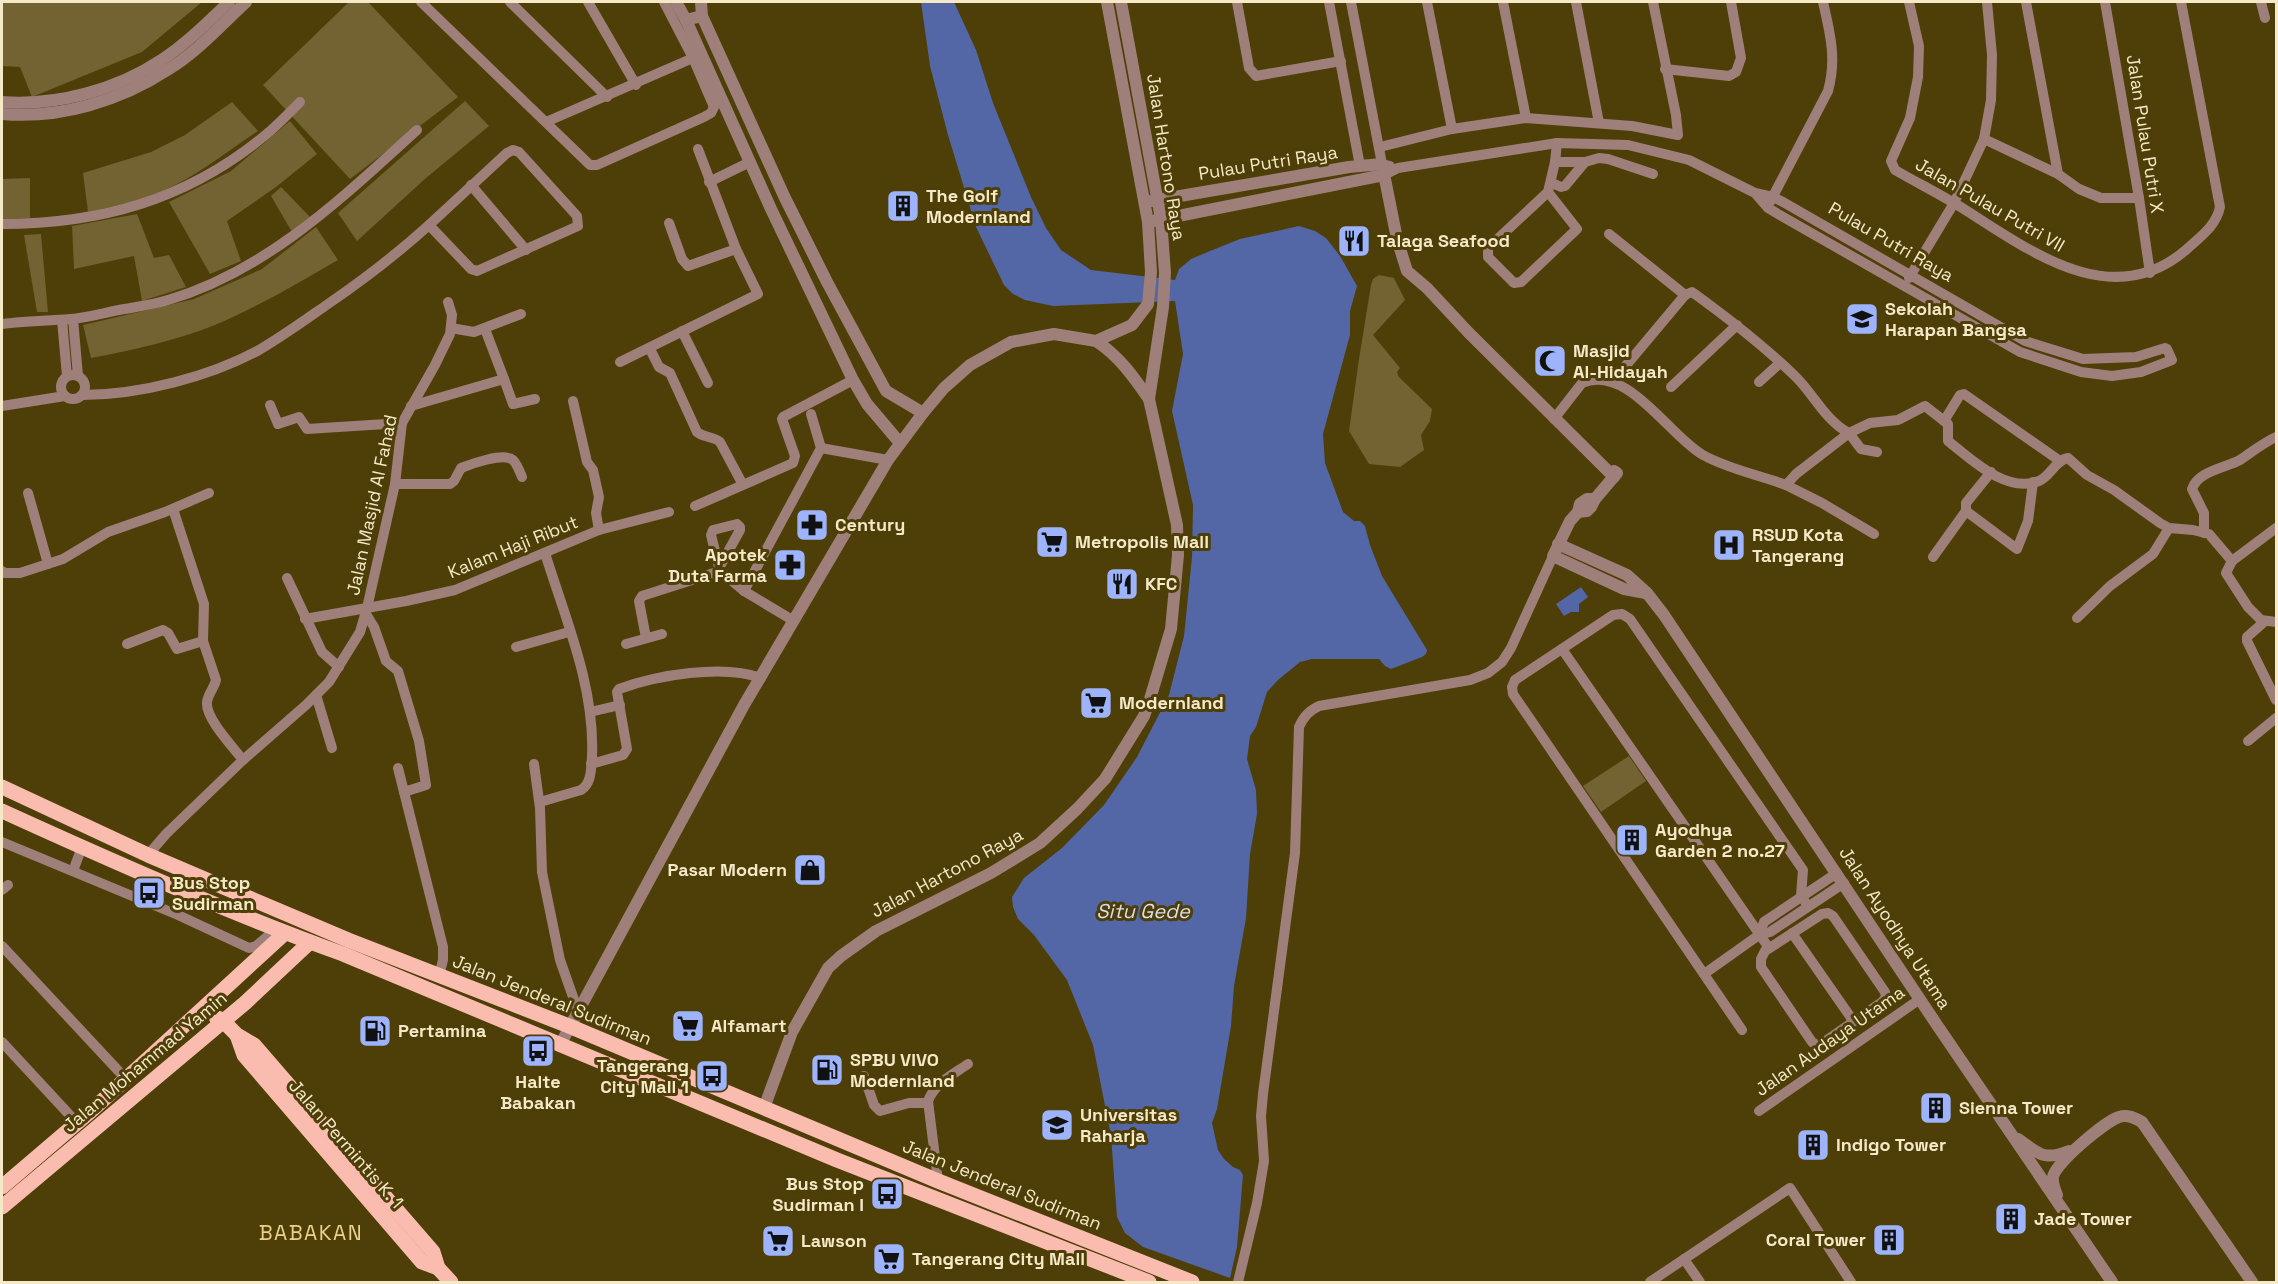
<svg xmlns="http://www.w3.org/2000/svg" width="2278" height="1284" viewBox="0 0 2278 1284" font-family="'Space Grotesk',sans-serif">
<style>
.green{fill:#736232}
.water{fill:#5366a5}
.lines{fill:none;stroke-linecap:round;stroke-linejoin:round}
.minor{stroke:#9e7f79;stroke-width:10}
.tertiary{stroke:#9e7f79;stroke-width:12}
.primary{stroke:#fbbcb0;stroke-width:15}
.labels{text-anchor:middle;stroke-width:6;stroke-linejoin:round;paint-order:stroke}
.street-label{font-size:18px;fill:#f5e9c8;stroke:#4e3e07}
.poi-label{font-size:18px;font-weight:bold;fill:#f5e9c8;stroke:#4e3e07;text-anchor:start}
.water-label{font-size:20px;font-style:italic;fill:#d9dff2;stroke:#4e3e07}
.quarter-label{font-size:21px;letter-spacing:1.5px;fill:#e9d08e;stroke:#4e3e07}
</style>
<rect width="100%" height="100%" fill="#4e3e07"/>
<g class="green">
<path d="M2,2H202L142,52L32,97L20,67L2,66Z"/>
<path d="M349,2H368L458,97L350,179L263,85Z"/>
<path d="M465,101L489,126L426,178L357,241L338,213Z"/>
<path d="M232,102L258,131C226,152 195,178 160,192C137,201 112,207 88,212L83,173L151,152L185,135Z"/>
<path d="M290,121L317,154L276,187L227,221L241,261L210,274L169,202L231,171Z"/>
<path d="M30,178V218L2,219V179Z"/>
<path d="M281,187L310,217L292,232L271,196Z"/>
<path d="M137,214L154,258L169,255L186,287L142,301L134,256L74,269L72,226Z"/>
<path d="M316,227L338,260C298,283 258,307 215,325C175,341 133,350 91,358L83,325L194,299L262,269Z"/>
<path d="M41,234L48,312H37L24,235Z"/>
<path d="M1379,275L1394,278L1405,300L1373,335L1400,368L1397,372L1399,377L1432,409L1430,421L1421,435L1424,450L1400,467L1369,464L1349,431L1359,359L1371,285L1373,279Z"/>
<path d="M1629,756L1646,781L1601,812L1583,786Z"/>
</g>
<g class="water">
<path d="M921,2H954L976,50L993,103L1031,197L1046,228L1061,250L1091,270L1175,280L1179,269L1191,259L1210,251L1240,239L1299,226L1315,231L1326,238L1340,256L1357,286L1350,311V335L1323,434L1325,463L1343,512L1354,521H1360L1365,526L1370,545L1382,576L1427,650L1426,654L1422,657L1391,669L1385,666L1379,659H1312L1300,662L1278,680L1267,692L1256,727L1250,736L1247,759L1256,790L1257,814L1250,854L1246,918L1234,986L1231,1026L1217,1109L1212,1123L1218,1150L1224,1159L1233,1167L1240,1170L1243,1175L1237,1247L1230,1278L1143,1247L1125,1233L1117,1217L1111,1136L1093,1045L1067,980L1034,935L1018,919L1013,907L1012,897L1024,878L1062,848L1104,805L1137,757L1169,695L1184,636L1192,557L1193,505L1172,411L1183,354L1175,301L1053,306L1025,300L1013,294L1004,285L976,227L948,135L930,66Z"/>
<path d="M1581,587L1588,597L1579,604V612H1571L1564,616L1556,604Z"/>
</g>
<g class="lines">
<g class="minor">
<path d="M421,2L590,165H597L704,117L711,113L714,107L693,58L664,2"/>
<path d="M510,2L607,97"/>
<path d="M588,2L636,85"/>
<path d="M1237,2L1249,68L1256,76L1341,61"/>
<path d="M1329,2L1360,166"/>
<path d="M1351,2L1382,164L1390,166"/>
<path d="M1427,2L1452,129"/>
<path d="M1503,2L1526,118"/>
<path d="M1576,2L1599,123"/>
<path d="M1909,2L1919,46L1918,77L1910,118L1891,161L1895,170C1919,184 1944,196 1967,211C2033,253 2114,313 2187,249C2201,236 2216,226 2220,207L2181,2"/>
<path d="M2026,2L2058,174"/>
<path d="M2105,2L2139,198L2150,273"/>
<path d="M2261,2L2265,18"/>
<path d="M1665,69L1729,76L1736,72L1741,58L1731,2"/>
<path d="M546,122L693,58"/>
<path d="M1984,139L2058,174L2079,189L2101,198H2139"/>
<path d="M1380,147L1452,129L1526,118L1632,126L1678,135L1676,115L1653,2"/>
<path d="M513,150L519,152L577,216L578,226L477,271L471,269L429,225L507,153Z"/>
<path d="M1555,162H1585L1599,158L1608,159L1653,174"/>
<path d="M1384,175L1398,168L1557,143L1628,145L1689,160L1755,193L1773,197L1783,202L2025,341L2083,359L2136,357L2165,348L2167,349L2172,360L2141,372L2112,376L2081,372L2020,352L1778,214L1768,208L1755,193"/>
<path d="M709,182L750,162"/>
<path d="M1552,183L1561,187L1565,186L1585,162"/>
<path d="M471,185L526,250"/>
<path d="M1548,192L1577,229L1521,282L1514,283L1488,257V248L1548,192L1555,162L1557,143"/>
<path d="M1770,202L1828,91C1837,59 1830,33 1823,2"/>
<path d="M669,223L682,259L688,266L736,249"/>
<path d="M2,224C99,224 186,200 263,137C276,127 288,114 300,102"/>
<path d="M1609,234L1685,295"/>
<path d="M1909,278L1954,203L1984,139L1991,100L1992,55L1987,2"/>
<path d="M73,319L78,376"/>
<path d="M62,320L67,376"/>
<path d="M2,324C24,321 47,321 70,319C86,318 103,313 119,310C135,307 152,305 168,300C267,271 343,197 417,130"/>
<path d="M451,328L474,332L521,314"/>
<path d="M485,329L504,379"/>
<path d="M682,331L708,383"/>
<path d="M650,349L659,367L670,373L697,432C704,438 713,436 720,442L742,483"/>
<path d="M620,362L758,294L736,249L698,149"/>
<circle cx="73" cy="387" r="12"/>
<path d="M1759,382L1780,363"/>
<path d="M1615,383L1623,369L1685,295L1692,292C1728,318 1764,346 1796,377C1814,395 1826,421 1849,433L1870,423L1898,420L1925,406L1948,424V441C1971,459 2006,494 2039,481C2051,476 2055,460 2068,458L2087,475L2114,490L2160,523L2169,528L2193,530L2209,534L2232,561"/>
<path d="M1671,387L1737,325"/>
<path d="M82,395C139,395 209,377 259,350C283,336 305,320 328,304C363,280 397,254 429,225"/>
<path d="M573,401L587,462L593,470L599,497L596,513L599,530"/>
<path d="M270,405L278,424L299,417L307,429L402,423"/>
<path d="M2,406L65,396"/>
<path d="M411,406L504,379L513,404L535,399"/>
<path d="M1554,419L1582,383C1627,363 1669,436 1703,455C1728,469 1759,475 1786,485"/>
<path d="M1944,421L1960,395L1964,394L2060,461"/>
<path d="M821,448L888,460"/>
<path d="M395,484H450L454,481L461,468C471,464 504,452 513,460C517,464 520,472 522,477"/>
<path d="M28,493L48,564"/>
<path d="M695,506L793,463L795,456L782,419L783,417L853,380"/>
<path d="M173,509L204,604L203,641L216,680C214,688 208,694 207,702C205,718 233,747 243,760"/>
<path d="M1966,511L2017,549L2028,521L2033,482"/>
<path d="M2276,528L2232,561L2226,573L2248,607L2261,620L2276,622"/>
<path d="M2204,533V513L2192,489C2198,471 2225,468 2240,460C2252,452 2263,443 2276,437"/>
<path d="M1874,534L1822,503L1786,485L1796,474L1849,433L1861,449L1877,452"/>
<path d="M1933,557L1966,511V503L1991,472"/>
<path d="M719,568L740,530V527L737,524L713,530L711,535L720,571"/>
<path d="M2,571L4,573H20L63,559L108,532L165,512L209,493"/>
<path d="M287,578L322,652L339,667"/>
<path d="M744,591L821,448L811,414"/>
<path d="M366,614L374,627L386,661L398,671L419,741L426,785L404,792"/>
<path d="M2077,618L2110,586L2153,554L2169,528"/>
<path d="M305,619L406,601L455,590L599,530L669,512"/>
<path d="M2264,622L2247,637V641L2276,700"/>
<path d="M646,638L639,601L642,596L720,571L744,591L794,621"/>
<path d="M127,644L163,630L168,633L177,649L203,641"/>
<path d="M626,644L662,634"/>
<path d="M516,647L569,632"/>
<path d="M1562,649L1769,948"/>
<path d="M316,695L332,748"/>
<path d="M590,712L620,705"/>
<path d="M2248,741L2276,718"/>
<path d="M534,764L540,808L542,872L560,960L578,1011"/>
<path d="M591,764L623,755L627,749L617,692L619,689C657,675 723,664 761,678"/>
<path d="M398,768L443,947V960L439,976"/>
<path d="M540,802L581,790C592,783 591,768 592,756C595,686 565,618 545,553"/>
<path d="M2,842L178,915L249,948L256,946L276,929"/>
<path d="M148,855L166,834L243,760L306,705L329,682L360,632L367,608L395,484L402,423L435,365L450,334L452,315L448,302"/>
<path d="M73,871L82,847"/>
<path d="M2,890L8,885"/>
<path d="M141,900L151,878"/>
<path d="M1828,913L1833,916L1885,992L1886,997L1882,1002L1821,1044L1816,1045L1812,1042L1761,967V959L1765,951L1822,914Z"/>
<path d="M1792,933L1854,1022"/>
<path d="M1759,935L1764,922L1837,873"/>
<path d="M2,946L126,1079"/>
<path d="M1704,974L1759,935L1770,932L1844,883"/>
<path d="M1742,1030L1513,694L1512,687L1515,680L1613,615L1622,614L1630,619L1803,870L1801,896L1808,906"/>
<path d="M2,1042L77,1123"/>
<path d="M864,1076L874,1105L880,1111L909,1103H928"/>
<path d="M1759,1111L1920,999"/>
<path d="M938,1181L928,1101C935,1083 952,1075 968,1064"/>
<path d="M1684,1259L1700,1282"/>
<path d="M1238,1282L1257,1203L1264,1161L1261,1116L1263,1094L1295,853L1299,727C1304,716 1309,711 1319,706L1470,680L1488,673L1502,662L1511,648L1553,556"/>
<path d="M1650,1282L1790,1188L1851,1282"/>
</g>
<g class="tertiary">
<path d="M676,2L686,20L702,16L701,2"/>
<path d="M702,16L785,198L827,282L886,391L923,413"/>
<path d="M686,20L771,209L853,380L867,404L900,443"/>
<path d="M2,102C57,106 117,90 163,59C187,43 208,22 229,2"/>
<path d="M2,114C60,119 120,101 169,69C198,51 221,25 246,2"/>
<path d="M1151,201L1349,167L1382,164L1397,239L1407,271L1427,288L1468,332L1614,477"/>
<path d="M1153,221L1384,175"/>
<path d="M1096,341C1119,356 1133,376 1149,399"/>
<path d="M1595,499H1587L1580,504L1578,512L1570,521L1553,556L1624,589L1646,593"/>
<path d="M1578,512L1587,511L1591,507L1595,499L1617,473L1614,471"/>
<path d="M1558,544L1627,575L1647,593L1664,615L1937,1025L2112,1282"/>
<path d="M560,1045L744,705L888,460L923,413L944,388L970,365L1011,342L1054,334L1096,341L1132,325L1148,304L1151,272L1148,222L1107,2"/>
<path d="M764,1108L792,1032L828,968L841,956L876,931L991,873L1040,843L1077,809L1105,779L1144,716L1150,699L1171,629L1178,555L1177,525L1149,399L1163,307L1165,273L1161,219L1121,2"/>
<path d="M2018,1139C2039,1154 2044,1161 2069,1151"/>
<path d="M2057,1195C2055,1190 2052,1183 2053,1177C2055,1163 2106,1121 2119,1117C2127,1114 2135,1118 2142,1122L2252,1282"/>
</g>
<g class="primary">
<path d="M2,787L148,855L348,940L569,1026L938,1181L1192,1282"/>
<path d="M2,811C114,862 227,912 343,954L837,1160L1149,1282"/>
<path d="M216,1017L223,1021L237,1035L254,1045L433,1252L438,1268L451,1282"/>
<path d="M237,1035L244,1055L422,1262L438,1268"/>
<path d="M2,1187L91,1111L285,933"/>
<path d="M2,1207L245,1003L310,942"/>
</g>
</g>
<defs>
<g id="building-square" transform="scale(1.725)"><rect x="-9" y="-9" width="18" height="18" rx="4" fill="#9db4fd" stroke="#4e3e07"/><path d="M-4-6H4V6H1V3H-1V6H-4ZM-2.5-4.3h1.7v1.8h-1.7ZM.8-4.3h1.7v1.8H.8ZM-2.5-1h1.7V.8h-1.7ZM.8-1h1.7V.8H.8Z" fill="#111"/></g>
<g id="restaurant-square" transform="scale(1.725)"><rect x="-9" y="-9" width="18" height="18" rx="4" fill="#9db4fd" stroke="#4e3e07"/><path d="M-5-6h1v4h1v-4h1v4h1v-4h1v5L-1.5 .5V6h-2V.5L-5-1ZM5-6V6H3V1.5H1.5Q1.5-4 5-6Z" fill="#111"/></g>
<g id="school-square" transform="scale(1.725)"><rect x="-9" y="-9" width="18" height="18" rx="4" fill="#9db4fd" stroke="#4e3e07"/><path d="M0-5L7-2L0 1L-7-2ZM-4 1L0 2.5L4 1V4Q0 6-4 4Z" fill="#111"/></g>
<g id="mosque-square" transform="scale(1.725)"><rect x="-9" y="-9" width="18" height="18" rx="4" fill="#9db4fd" stroke="#4e3e07"/><path d="M3.5-4.9A6 6 0 1 0 3.5 4.9A5 5 0 1 1 3.5-4.9Z" fill="#111"/></g>
<g id="pharmacy-square" transform="scale(1.725)"><rect x="-9" y="-9" width="18" height="18" rx="4" fill="#9db4fd" stroke="#4e3e07"/><path d="M-2-6h4v4h4v4h-4v4h-4v-4h-4v-4h4Z" fill="#111"/></g>
<g id="supermarket-square" transform="scale(1.725)"><rect x="-9" y="-9" width="18" height="18" rx="4" fill="#9db4fd" stroke="#4e3e07"/><path d="M-6-5.5h2.5l.6 2H6L4.5 2H-2.5L-4.4-4H-6ZM-1.5 3.2a1.3 1.3 0 1 0 .1 0ZM3 3.2a1.3 1.3 0 1 0 .1 0Z" fill="#111"/></g>
<g id="hospital-square" transform="scale(1.725)"><rect x="-9" y="-9" width="18" height="18" rx="4" fill="#9db4fd" stroke="#4e3e07"/><path d="M-5-5h3v3.5h4V-5h3V5h-3V1.5h-4V5h-3Z" fill="#111"/></g>
<g id="shop-square" transform="scale(1.725)"><rect x="-9" y="-9" width="18" height="18" rx="4" fill="#9db4fd" stroke="#4e3e07"/><path d="M-5-2.5h2.3a2.7 3.5 0 0 1 5.4 0H5L5.5 6h-11ZM-1.5-2.5h3a1.5 2.3 0 0 0-3 0Z" fill="#111"/></g>
<g id="bus-square" transform="scale(1.725)"><rect x="-9" y="-9" width="18" height="18" rx="4" fill="#9db4fd" stroke="#4e3e07"/><path d="M-5-6H5V4H4V6H2V4H-2V6H-4V4H-5ZM-3.5-4V0h7V-4ZM-3.5 1.2v1.5H-2V1.2ZM2 1.2v1.5H3.5V1.2Z" fill="#111"/></g>
<g id="fuel-square" transform="scale(1.725)"><rect x="-9" y="-9" width="18" height="18" rx="4" fill="#9db4fd" stroke="#4e3e07"/><path d="M-5.5-6h7V0h2V4h1.3V-2.5L3-4.5l.8-.8L6-3V5H2.5V1h-1V6h-7ZM-4.2-4.7v3.2H.2V-4.7Z" fill="#111"/></g>
<g id="university-square" transform="scale(1.725)"><rect x="-9" y="-9" width="18" height="18" rx="4" fill="#9db4fd" stroke="#4e3e07"/><path d="M0-5L7-2L0 1L-7-2ZM-4 1L0 2.5L4 1V4Q0 6-4 4Z" fill="#111"/></g>
</defs>
<g fill-rule="evenodd">
<use href="#building-square" x="903" y="206"/>
<use href="#restaurant-square" x="1354" y="241"/>
<use href="#school-square" x="1862" y="319"/>
<use href="#mosque-square" x="1550" y="361"/>
<use href="#pharmacy-square" x="812" y="525"/>
<use href="#supermarket-square" x="1052" y="542"/>
<use href="#hospital-square" x="1729" y="545"/>
<use href="#pharmacy-square" x="790" y="565"/>
<use href="#restaurant-square" x="1122" y="584"/>
<use href="#supermarket-square" x="1096" y="703"/>
<use href="#building-square" x="1632" y="840"/>
<use href="#shop-square" x="810" y="870"/>
<use href="#bus-square" x="149" y="893"/>
<use href="#supermarket-square" x="688" y="1026"/>
<use href="#fuel-square" x="375" y="1031"/>
<use href="#bus-square" x="538" y="1051"/>
<use href="#fuel-square" x="827" y="1070"/>
<use href="#bus-square" x="712" y="1076"/>
<use href="#building-square" x="1936" y="1108"/>
<use href="#university-square" x="1057" y="1125"/>
<use href="#building-square" x="1813" y="1145"/>
<use href="#bus-square" x="887" y="1194"/>
<use href="#building-square" x="2011" y="1219"/>
<use href="#building-square" x="1889" y="1240"/>
<use href="#supermarket-square" x="778" y="1241"/>
<use href="#supermarket-square" x="889" y="1259"/>
</g>
<g class="labels">
<g class="street-label">
<text transform="translate(2145 134) rotate(81)" y="6">Jalan Pulau Putri X</text>
<text transform="translate(1166 157) rotate(81)" y="6">Jalan Hartono Raya</text>
<text transform="translate(1268 163) rotate(-9)" y="6">Pulau Putri Raya</text>
<text transform="translate(1990 205) rotate(30)" y="6">Jalan Pulau Putri VII</text>
<text transform="translate(1891 242) rotate(30)" y="6">Pulau Putri Raya</text>
<text transform="translate(372 505) rotate(-78)" y="6">Jalan Masjid Al Fahad</text>
<text transform="translate(513 547) rotate(-22)" y="6">Kalam Haji Ribut</text>
<text transform="translate(947 873) rotate(-28)" y="6">Jalan Hartono Raya</text>
<text transform="translate(1895 928) rotate(57)" y="6">Jalan Ayodhya Utama</text>
<text transform="translate(552 1000) rotate(22)" y="6">Jalan Jenderal Sudirman</text>
<text transform="translate(1830 1041) rotate(-35)" y="6">Jalan Audaya Utama</text>
<text transform="translate(145 1062) rotate(-40)" y="6">Jalan Mohammad Yamin</text>
<text transform="translate(346 1144) rotate(49)" y="6">Jalan Permintis K. 1</text>
<text transform="translate(1002 1185) rotate(22)" y="6">Jalan Jenderal Sudirman</text>
</g>
<g class="poi-label">
<text x="926" y="202">The Golf<tspan x="926" dy="21">Modernland</tspan></text>
<text x="1377" y="247">Talaga Seafood</text>
<text x="1885" y="315">Sekolah<tspan x="1885" dy="21">Harapan Bangsa</tspan></text>
<text x="1573" y="357">Masjid<tspan x="1573" dy="21">Al-Hidayah</tspan></text>
<text x="835" y="531">Century</text>
<text x="1752" y="541">RSUD Kota<tspan x="1752" dy="21">Tangerang</tspan></text>
<text x="1075" y="548">Metropolis Mall</text>
<text x="767" y="561" text-anchor="end">Apotek<tspan x="767" dy="21">Duta Farma</tspan></text>
<text x="1145" y="590">KFC</text>
<text x="1119" y="709">Modernland</text>
<text x="1655" y="836">Ayodhya<tspan x="1655" dy="21">Garden 2 no.27</tspan></text>
<text x="787" y="876" text-anchor="end">Pasar Modern</text>
<text x="172" y="889">Bus Stop<tspan x="172" dy="21">Sudirman</tspan></text>
<text x="711" y="1032">Alfamart</text>
<text x="398" y="1037">Pertamina</text>
<text x="850" y="1066">SPBU VIVO<tspan x="850" dy="21">Modernland</tspan></text>
<text x="689" y="1072" text-anchor="end">Tangerang<tspan x="689" dy="21">City Mall 1</tspan></text>
<text x="538" y="1088" text-anchor="middle">Halte<tspan x="538" dy="21">Babakan</tspan></text>
<text x="1959" y="1114">Sienna Tower</text>
<text x="1080" y="1121">Universitas<tspan x="1080" dy="21">Raharja</tspan></text>
<text x="1836" y="1151">Indigo Tower</text>
<text x="864" y="1190" text-anchor="end">Bus Stop<tspan x="864" dy="21">Sudirman I</tspan></text>
<text x="2034" y="1225">Jade Tower</text>
<text x="1866" y="1246" text-anchor="end">Coral Tower</text>
<text x="801" y="1247">Lawson</text>
<text x="912" y="1265">Tangerang City Mall</text>
</g>
<g class="water-label">
<text x="1143" y="918">Situ Gede</text>
</g>
<g class="quarter-label">
<text x="311" y="1240">BABAKAN</text>
</g>
</g>
<rect width="2278" height="1284" fill="none" stroke="#f5e9c8" stroke-width="6"/>
</svg>
